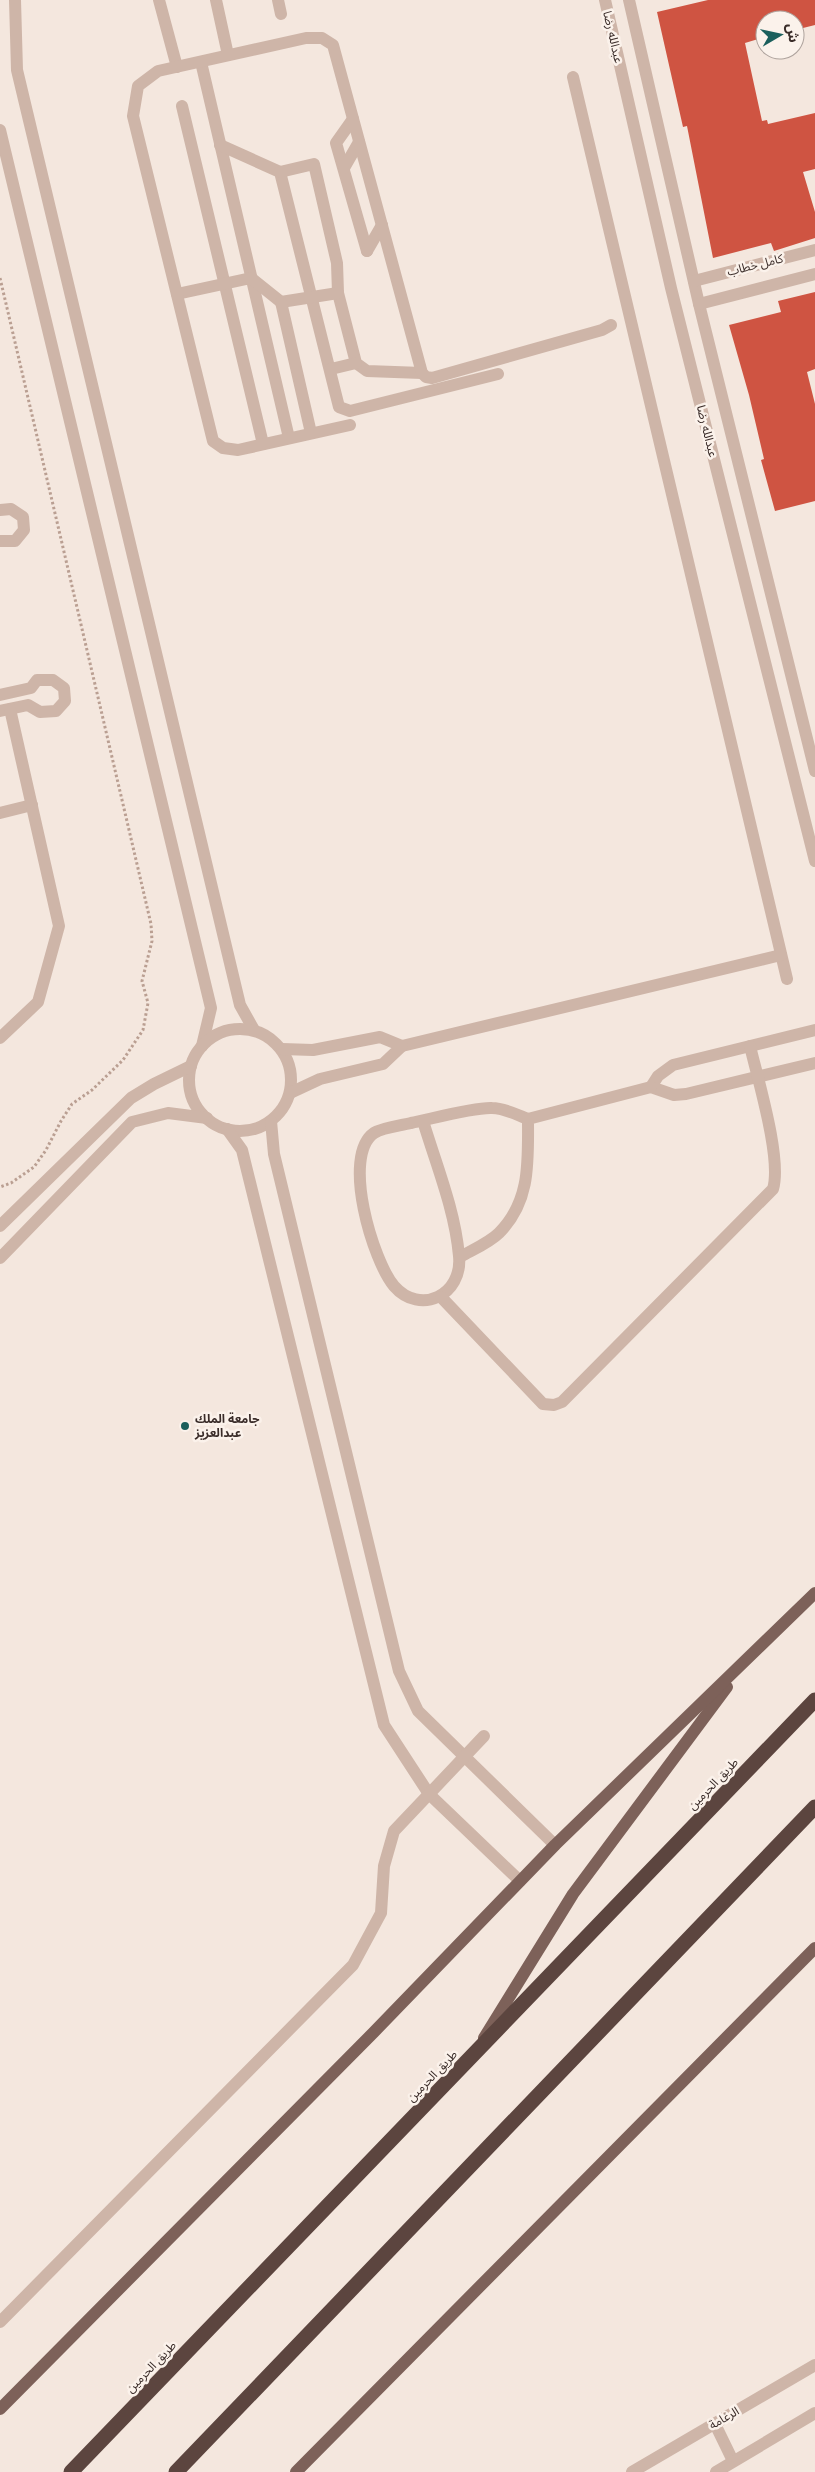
<svg xmlns="http://www.w3.org/2000/svg" width="815" height="2472" viewBox="0 0 815 2472" font-family="'IBM Plex Sans','Noto Sans Arabic',sans-serif">
<style>
.building{fill:#cf5442}
.lines{fill:none;stroke-linecap:round;stroke-linejoin:round}
.path{stroke:#ba9f92;stroke-width:3;stroke-dasharray:2.5 2.5;stroke-linecap:butt}
.minor{stroke:#ceb5a8;stroke-width:12}
.major{stroke:#7d6159;stroke-width:12}
.highway{stroke:#5c453f;stroke-width:15}
.poi-dot{fill:#1b5f5c;stroke:#fbf2eb;stroke-width:2}
.labels{text-anchor:middle;stroke-width:5;stroke-linejoin:round;paint-order:stroke}
.street-label{font-size:12px;fill:#3a2c29;stroke:#fbf2eb}
.poi-label{font-size:12px;font-weight:bold;fill:#3a2c29;stroke:#fbf2eb;text-anchor:start}
</style>
<rect width="100%" height="100%" fill="#f4e7de"/>
<g class="building">
<path d="M708,0H815V25L795,30V20H765V37L745,43L762,121L767,120L768,124L815,113V169L803,172L815,212V238L774,251L771,243L713,258L687,126L683,127L657,12Z"/>
<path d="M815,292V369L807,372L815,404V501L775,511L761,460L764,459L749,395L729,325L781,312L778,301Z"/>
</g>
<g class="lines">
<path class="path" d="M0,278L151,924L152,941L142,981L148,1003L143,1030L123,1060L92,1090L72,1104L61,1121L46,1150L34,1167L11,1183L0,1187"/>
<g class="minor">
<path d="M15,0L17,70L240,1005L254,1030"/>
<path d="M159,0L177,67"/>
<path d="M216,0L228,55"/>
<path d="M278,0L281,14"/>
<path d="M605,0L671,288L815,861"/>
<path d="M629,0L699,304L815,771"/>
<path d="M201,62L289,438"/>
<path d="M573,77L787,979"/>
<path d="M182,106L263,444"/>
<path d="M353,119L336,143L367,251"/>
<path d="M0,130L211,1008L202,1046"/>
<path d="M220,145L280,172L339,407L350,411L498,374"/>
<path d="M344,168L359,142"/>
<path d="M280,172L314,164L337,263L338,293L356,363L367,371L422,373"/>
<path d="M367,251L382,225"/>
<path d="M694,281L815,250"/>
<path d="M177,294L251,278L281,302L338,293"/>
<path d="M281,302L311,433"/>
<path d="M699,304L815,274"/>
<path d="M331,369L356,363"/>
<path d="M350,425L238,450L223,448L213,441L133,116L138,86L158,71L306,38H322L333,45L422,373L426,377L432,378L602,330L611,325"/>
<path d="M0,510L11,509L23,517L24,530L15,541H0"/>
<path d="M0,695L31,688L37,680H53L64,688L65,701L56,711L40,712L28,705L0,711"/>
<path d="M0,813L32,805"/>
<circle cx="240" cy="1080" r="51"/>
<path d="M815,1030L673,1065L658,1076L651,1087L674,1095L686,1094L815,1063"/>
<path d="M0,1038L38,1002L59,926L10,709"/>
<path d="M402,1046L781,955"/>
<path d="M282,1049L313,1050L380,1037L402,1046L383,1064L320,1079L290,1093"/>
<path d="M271,1121L274,1154L399,1671L418,1711L555,1845"/>
<path d="M423,1121C436,1164 455,1210 459,1256C463,1295 420,1316 394,1286C373,1261 341,1156 374,1133C384,1127 399,1126 411,1123C431,1119 474,1107 492,1108C505,1108 517,1115 528,1119"/>
<path d="M227,1129L242,1150L384,1725L429,1794L520,1881"/>
<path d="M0,1226L131,1098L154,1084L191,1066"/>
<path d="M460,1257C472,1250 489,1243 499,1233C531,1201 528,1161 528,1119L651,1087"/>
<path d="M0,1258L132,1122L168,1113L207,1118"/>
<path d="M441,1297L543,1404L554,1405L562,1402L773,1189C782,1159 758,1080 750,1046"/>
<path d="M0,2322L353,1965L381,1913L384,1866L394,1831L484,1736"/>
<path d="M715,2424L733,2461"/>
<path d="M632,2472L815,2365"/>
<path d="M716,2472L815,2413"/>
</g>
<g class="major">
<path d="M484,2038L573,1894L727,1687"/>
<path d="M0,2409L374,2032L555,1845L815,1593"/>
<path d="M296,2472L815,1948"/>
</g>
<g class="highway">
<path d="M71,2472L815,1700"/>
<path d="M176,2472L815,1807"/>
</g>
</g>
<circle class="poi-dot" cx="185" cy="1426" r="5"/>
<g class="labels">
<g class="street-label">
<text transform="translate(613 37) rotate(77)" y="4">عبدالله رضا</text>
<text transform="translate(755 265) rotate(-14)" y="4">كامل خطاب</text>
<text transform="translate(707 431) rotate(76)" y="4">عبدالله رضا</text>
<text transform="translate(713 1784) rotate(-46)" y="4">طريق الحرمين</text>
<text transform="translate(432 2076) rotate(-46)" y="4">طريق الحرمين</text>
<text transform="translate(151 2367) rotate(-46)" y="4">طريق الحرمين</text>
<text transform="translate(724 2418) rotate(-30)" y="4">الرغامة</text>
</g>
<g class="poi-label">
<text x="195" y="1423">جامعة الملك<tspan x="195" dy="14">عبدالعزيز</tspan></text>
</g>
</g>
<g transform="translate(780 35) rotate(81)"><circle r="24" fill="#fbf2eb" stroke="#aea39d"/>
<path d="M0-4L9 19L0 12L-9 19Z" fill="#1b5f5c"/>
<text y="-8" font-size="14" font-weight="bold" text-anchor="middle" fill="#3a2c29">ش</text>
</g>
</svg>
